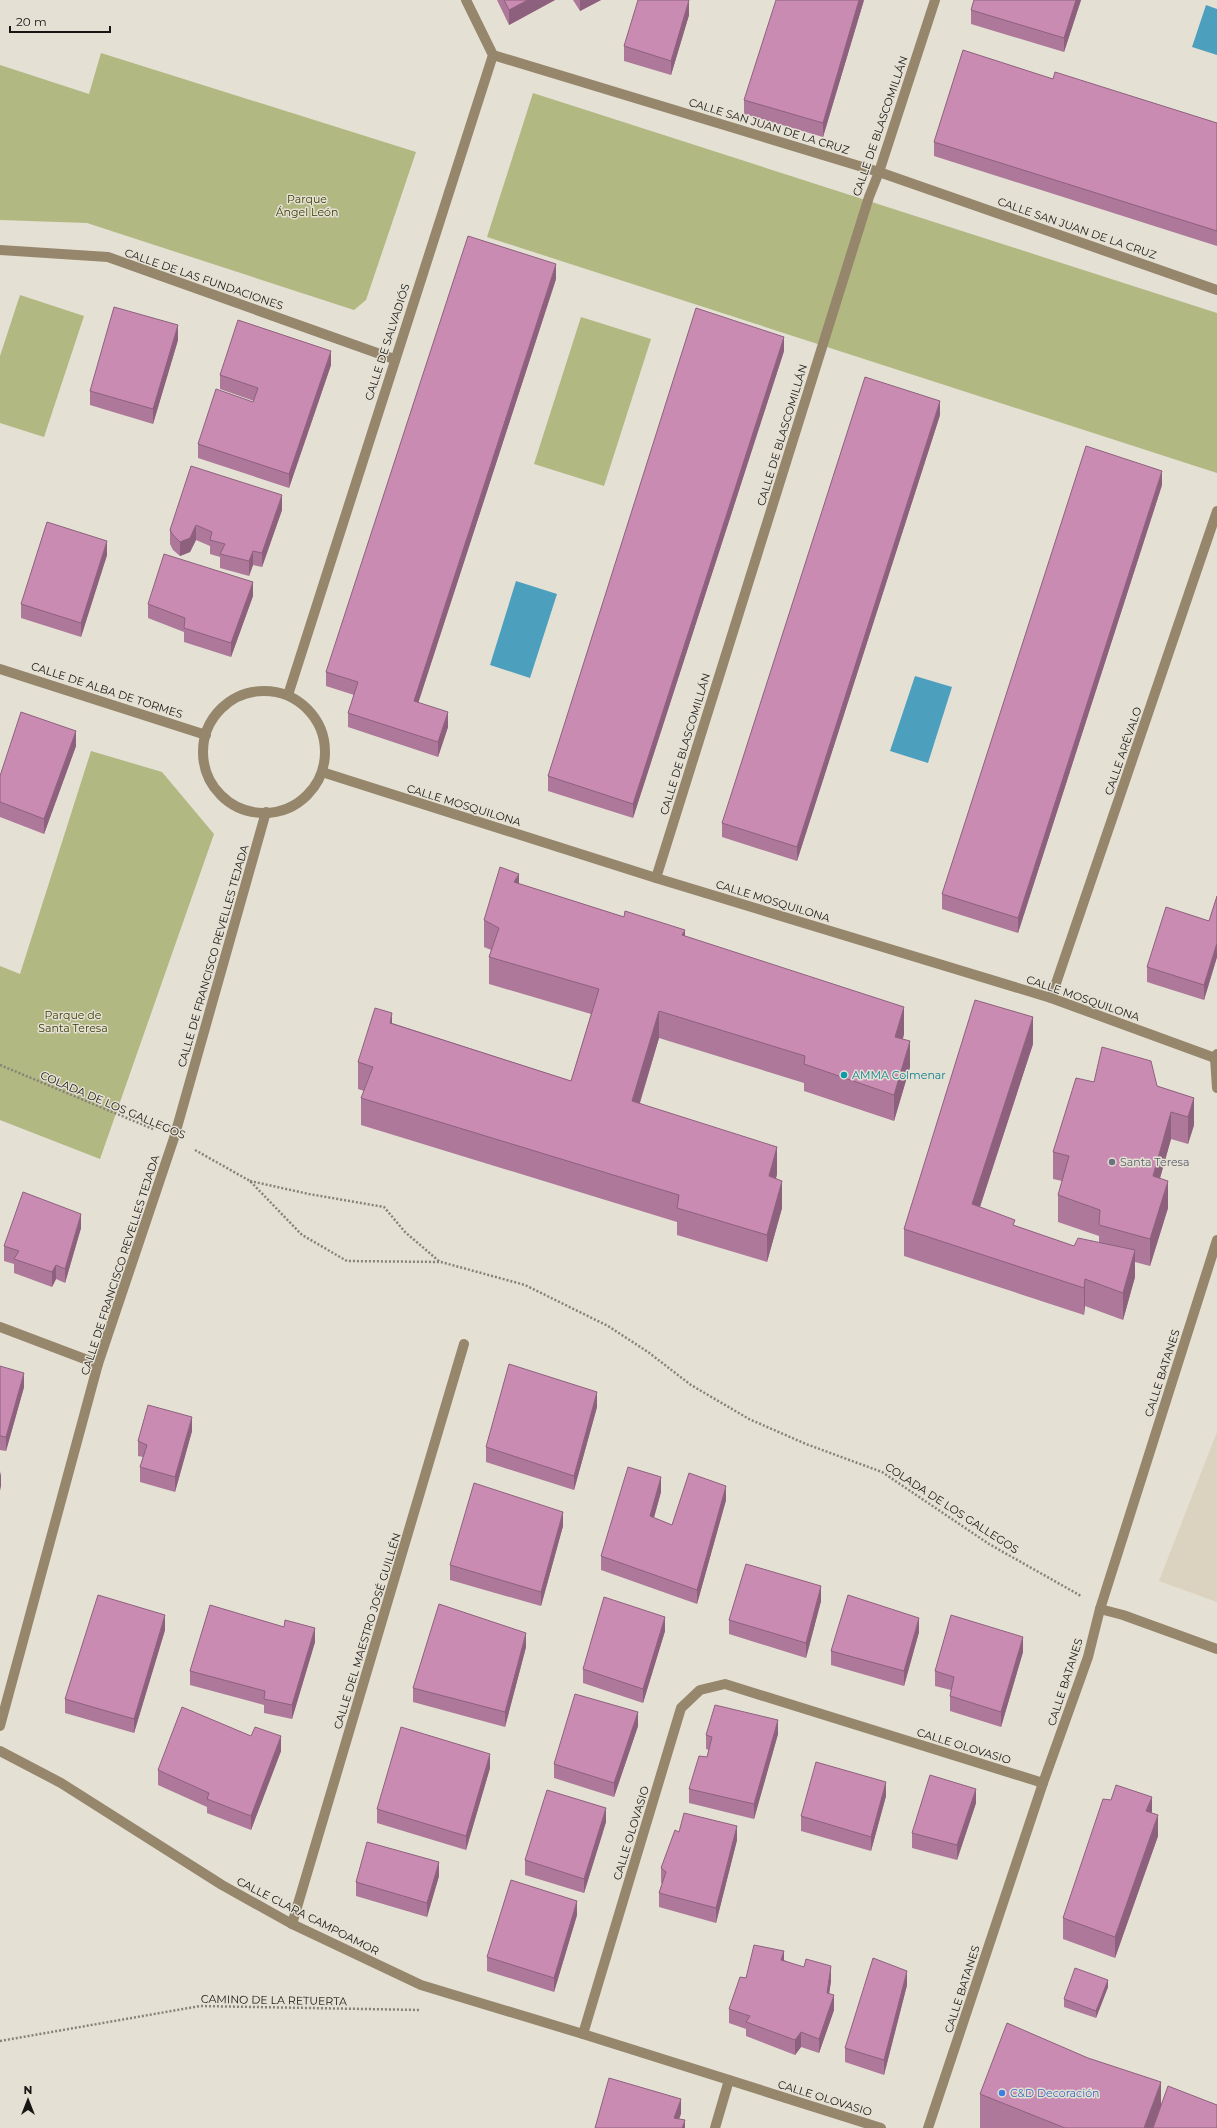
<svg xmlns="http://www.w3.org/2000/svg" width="1217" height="2128" viewBox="0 0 1217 2128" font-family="Montserrat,sans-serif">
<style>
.built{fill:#dbd2c0}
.green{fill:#b1b882}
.water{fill:#4c9fbd}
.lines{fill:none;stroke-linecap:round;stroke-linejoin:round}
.path{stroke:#86827a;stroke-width:2.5;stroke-dasharray:2 2;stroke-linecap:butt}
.minor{stroke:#95866c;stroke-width:10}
.wall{fill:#ad7899}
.shaded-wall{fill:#8d617d}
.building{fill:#c98bb2;stroke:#8d617d}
.culture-dot{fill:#0f9aa8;stroke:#e5e0d4;stroke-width:1.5}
.worship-dot{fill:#6b7280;stroke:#e5e0d4;stroke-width:1.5}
.shop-dot{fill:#3f7fe0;stroke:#e5e0d4;stroke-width:1.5}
.labels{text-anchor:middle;stroke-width:3;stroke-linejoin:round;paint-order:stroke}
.street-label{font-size:11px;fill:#181612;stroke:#e5e0d4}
.park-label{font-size:11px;fill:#393d06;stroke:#e5e0d4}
.culture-label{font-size:11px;fill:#0d838f;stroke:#e5e0d4;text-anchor:start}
.worship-label{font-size:11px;fill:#5b616d;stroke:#e5e0d4;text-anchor:start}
.shop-label{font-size:11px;fill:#366cbe;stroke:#e5e0d4;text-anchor:start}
</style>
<rect width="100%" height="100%" fill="#e5e0d4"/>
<path class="built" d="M1217,1432V1602L1159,1581Z"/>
<g class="green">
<path d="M101,53L416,152L366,300L354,310L87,223L0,220V65L89,94Z"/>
<path d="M533,93L1217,313V473L487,237Z"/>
<path d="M20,295L84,316L44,437L0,423V356Z"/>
<path d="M581,317L651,339L604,486L534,464Z"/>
<path d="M91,751L162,772L214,834L100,1159L0,1120V966L20,974Z"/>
</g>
<g class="water">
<path d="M1206,5L1217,9V55L1192,47Z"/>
<path d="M516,581L557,594L530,678L490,665Z"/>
<path d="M915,676L952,687L928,763L890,751Z"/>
</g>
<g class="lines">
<g class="path">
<path d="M0,1065L153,1129"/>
<path d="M195,1150L250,1181L302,1235L347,1261L441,1262L525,1285L608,1326L648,1352L691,1385L749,1419L806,1444L882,1472L989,1544L1081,1596"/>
<path d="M250,1181L309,1194L384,1207L405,1232L440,1262"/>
<path d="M0,2041L200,2006L420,2010"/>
</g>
<g class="minor">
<path d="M493,55L879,172L1217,290"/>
<path d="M0,250L108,257L394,359"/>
<path d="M0,669L206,735"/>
<circle cx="264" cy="752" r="61"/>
<path d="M288,695L493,55L466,0"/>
<path d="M322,772L656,878L1051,998L1215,1058"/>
<path d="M656,878L869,197L879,172L935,0"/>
<path d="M1051,998L1217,511"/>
<path d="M1217,1054L1215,1058L1217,1088"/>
<path d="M0,1327L98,1364"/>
<path d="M1100,1609L1123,1615L1217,1649"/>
<path d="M0,1726L98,1364L174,1138L266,812"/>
<path d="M0,1751L61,1783L222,1885L292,1924L421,1985L583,2034"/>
<path d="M292,1924L464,1344"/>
<path d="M715,2128L729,2080"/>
<path d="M881,2128L583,2034L681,1708L700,1690L725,1684L1043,1783"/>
<path d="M928,2128L1043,1783L1088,1657L1100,1609L1217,1240"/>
</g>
</g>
<g class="wall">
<path d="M497,0H555L509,25Z"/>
<path d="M573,0H601L580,11Z"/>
<path d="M864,0L823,137L744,114V100Z"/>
<path d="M974,0H1081L1064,52L971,24V10Z"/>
<path d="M689,15L671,75L624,61V46Z"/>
<path d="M1053,79L1217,123V246L934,156V142Z"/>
<path d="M556,279L418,703L448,727L438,757L348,727V713L354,695L326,686V672Z"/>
<path d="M178,340L153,424L90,405V391Z"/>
<path d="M784,351L633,818L548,791V776Z"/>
<path d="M331,365L289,488L198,458V444L253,402L254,401L220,389V375Z"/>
<path d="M940,415L797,861L722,837V823Z"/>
<path d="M1162,485L1018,933L942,909V894Z"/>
<path d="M282,510L262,567L253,565L249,576L220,568V557L210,554V546L196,540L190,552L180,556L173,550L170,544V530Z"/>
<path d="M107,555L81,637L21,618V604Z"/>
<path d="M253,596L231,657L184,642V632L148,618V604Z"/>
<path d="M76,746L44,834L0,817V776Z"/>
<path d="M519,884L624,917L685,936L904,1034L903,1039L910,1067L894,1121L804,1091V1083L659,1038L640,1103L777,1174L776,1179L782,1208L767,1262L677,1235V1222L361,1125V1098L364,1091L358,1089V1062L392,1023L571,1081L591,1014L489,984V957L491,950L484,947V920Z"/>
<path d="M1217,896V957L1204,1000L1147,982V967L1209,921Z"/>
<path d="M1033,1044L980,1207L1015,1226L1074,1246L1099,1243V1236L1058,1222V1195L1062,1181L1053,1179V1152L1094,1082L1157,1086L1194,1098V1125L1188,1144L1171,1139L1160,1178L1168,1208L1150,1266L1135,1262V1277L1123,1320L1085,1306L1084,1315L904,1256V1229Z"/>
<path d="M81,1228L65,1283L56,1279L52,1287L14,1273V1264L4,1261V1246Z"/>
<path d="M0,1366L24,1387L6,1451L0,1450Z"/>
<path d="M597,1407L574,1490L486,1462V1447Z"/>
<path d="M192,1431L175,1492L140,1482V1467L143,1457L138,1456V1441Z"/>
<path d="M661,1492L654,1518L672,1525L726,1500L697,1604L601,1570V1556Z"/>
<path d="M563,1526L541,1606L450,1580V1565Z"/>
<path d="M821,1601L806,1658L729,1634V1620Z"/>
<path d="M284,1627L315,1642L292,1719L264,1713V1705L190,1685V1671Z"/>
<path d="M165,1630L134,1733L65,1713V1699Z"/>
<path d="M665,1631L643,1703L583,1683V1669Z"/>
<path d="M919,1632L904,1686L831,1665V1651Z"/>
<path d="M526,1647L505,1727L413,1702V1688Z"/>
<path d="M1023,1652L1001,1727L950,1711V1696L951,1690L935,1686V1671Z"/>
<path d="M638,1726L614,1797L554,1778V1764Z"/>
<path d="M778,1734L754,1819L689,1803V1789L707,1757L709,1750L706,1749V1735Z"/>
<path d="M251,1736L281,1751L251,1830L207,1813V1807L158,1785V1770Z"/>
<path d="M490,1768L466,1850L377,1823V1809Z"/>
<path d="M886,1796L871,1851L801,1831V1816Z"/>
<path d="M976,1803L957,1860L912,1848V1833Z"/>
<path d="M1152,1813L1158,1836L1115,1958L1063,1939V1918Z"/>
<path d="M606,1822L584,1893L525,1875V1860Z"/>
<path d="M679,1832L737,1840L716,1923L659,1907V1893L662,1883H661V1868Z"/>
<path d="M439,1876L427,1917L356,1896V1882Z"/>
<path d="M577,1915L554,1992L487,1971V1957Z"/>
<path d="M784,1960L831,1981L829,1994L834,2010L819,2053L801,2047L795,2055L746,2036V2029L729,2023V2009L746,1978Z"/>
<path d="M907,1985L884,2075L845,2062V2048Z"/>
<path d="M1108,1987L1096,2018L1064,2007V1999Z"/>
<path d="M980,2094L1161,2106L1217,2128H980Z"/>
</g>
<g class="shaded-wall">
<path d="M528,0H555L509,25V10Z"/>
<path d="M580,0H601L580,11Z"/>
<path d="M689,0V15L671,75V61Z"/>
<path d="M859,0H864L823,137V123Z"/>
<path d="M1076,0H1081L1064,52V38Z"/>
<path d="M556,264V279L414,716V701Z"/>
<path d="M178,325V340L153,424V409Z"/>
<path d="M784,337V351L633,818V804Z"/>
<path d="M331,351V365L289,488V474Z"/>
<path d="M940,401V415L797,861V847Z"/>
<path d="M1162,471V485L1018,933V918Z"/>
<path d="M282,495V510L262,567V553Z"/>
<path d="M196,525V540L190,552L180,556V542Z"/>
<path d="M107,541V555L81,637V623Z"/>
<path d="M253,551V565L249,576V561Z"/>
<path d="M253,582V596L231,657V643Z"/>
<path d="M448,712V727L438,757V742Z"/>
<path d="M76,731V746L44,834V819Z"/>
<path d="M519,874V900L514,882Z"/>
<path d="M685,930V957L682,935Z"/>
<path d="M1217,943V957L1204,1000V985Z"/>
<path d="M904,1007V1034L895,1064V1037Z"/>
<path d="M659,1011V1038L632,1128V1101Z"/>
<path d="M392,1013V1040L390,1023Z"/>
<path d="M1033,1017V1044L972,1231V1204Z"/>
<path d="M910,1041V1067L894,1121V1095Z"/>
<path d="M1194,1098V1125L1188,1144V1117Z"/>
<path d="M1171,1112V1139L1153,1203V1176Z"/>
<path d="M777,1147V1174L769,1203V1176Z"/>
<path d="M782,1181V1208L767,1262V1235Z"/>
<path d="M1168,1181V1208L1150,1266V1239Z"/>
<path d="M81,1214V1228L65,1283V1269Z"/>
<path d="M1135,1250V1277L1123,1320V1293Z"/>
<path d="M56,1265V1279L52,1287V1272Z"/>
<path d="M1085,1279V1306L1084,1315V1288Z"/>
<path d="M24,1373V1387L6,1451V1437Z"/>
<path d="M597,1392V1407L574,1490V1476Z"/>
<path d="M192,1417V1431L175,1492V1477Z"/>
<path d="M1,1471V1486L0,1491V1476Z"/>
<path d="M661,1477V1492L650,1531V1516Z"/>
<path d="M726,1486V1500L697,1604V1590Z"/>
<path d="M563,1512V1526L541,1606V1592Z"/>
<path d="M821,1586V1601L806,1658V1643Z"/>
<path d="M165,1615V1630L134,1733V1719Z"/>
<path d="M665,1617V1631L643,1703V1689Z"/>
<path d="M919,1618V1632L904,1686V1671Z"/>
<path d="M315,1628V1642L292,1719V1705Z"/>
<path d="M526,1633V1647L505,1727V1712Z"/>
<path d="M1023,1637V1652L1001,1727V1712Z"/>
<path d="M638,1712V1726L614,1797V1783Z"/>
<path d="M778,1720V1734L754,1819V1804Z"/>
<path d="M281,1736V1751L251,1830V1816Z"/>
<path d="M490,1754V1768L466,1850V1836Z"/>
<path d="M886,1782V1796L871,1851V1837Z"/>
<path d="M976,1789V1803L957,1860V1845Z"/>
<path d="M1152,1797V1818L1146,1811Z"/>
<path d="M606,1808V1822L584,1893V1879Z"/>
<path d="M1158,1815V1836L1115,1958V1937Z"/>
<path d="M737,1826V1840L716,1923V1908Z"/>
<path d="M439,1862V1876L427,1917V1903Z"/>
<path d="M577,1901V1915L554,1992V1978Z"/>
<path d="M784,1951V1966L781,1960Z"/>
<path d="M831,1966V1981L827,2007V1993Z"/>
<path d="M907,1971V1985L884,2075V2060Z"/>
<path d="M1108,1980V1987L1096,2018V2011Z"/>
<path d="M834,1995V2010L819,2053V2039Z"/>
<path d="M801,2032V2047L795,2055V2040Z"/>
<path d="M1161,2082V2119L1158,2128H1144Z"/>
<path d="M681,2099V2114L676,2128L674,2118Z"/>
<path d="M685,2120V2128H682Z"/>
</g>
<g class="building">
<path d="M504,0H528L509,10Z"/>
<path d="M638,0H689L671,61L624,46Z"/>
<path d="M776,0H859L823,123L744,100Z"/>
<path d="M974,0H1076L1064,38L971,10Z"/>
<path d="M963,50L1053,79L1055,72L1217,123V231L934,142Z"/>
<path d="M468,236L556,264L414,701L448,712L438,742L348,713L358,682L326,672Z"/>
<path d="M114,307L178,325L153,409L90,391Z"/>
<path d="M696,308L784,337L633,804L548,776Z"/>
<path d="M238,320L331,351L289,474L198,444L216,389L253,402L258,388L220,375Z"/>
<path d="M865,377L940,401L797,847L722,823Z"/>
<path d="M1086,446L1162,471L1018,918L942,894Z"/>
<path d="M191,466L282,495L262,553L253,551L249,561L220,554L225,544L210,540L212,532L196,525L190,538L180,542L173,535L170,530Z"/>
<path d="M47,522L107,541L81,623L21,604Z"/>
<path d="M164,554L253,582L231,643L184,628L185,618L148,604Z"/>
<path d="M21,712L76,731L44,819L0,802V776Z"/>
<path d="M500,867L519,874L514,882L624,917L625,911L685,930L682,935L904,1007L895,1037L910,1041L894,1095L804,1064L805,1056L659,1011L632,1101L777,1147L769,1176L782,1181L767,1235L677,1208L679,1195L361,1098L373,1067L358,1062L375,1008L392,1013L390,1023L571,1081L599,989L489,957L499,928L484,920Z"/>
<path d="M1217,896V943L1204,985L1147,967L1166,907L1209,921Z"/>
<path d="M975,1000L1033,1017L972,1204L1015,1220L1013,1225L1074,1246L1078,1238L1135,1250L1123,1293L1085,1279L1084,1288L904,1229Z"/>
<path d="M1102,1047L1151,1061L1157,1086L1194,1098L1188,1117L1171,1112L1153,1176L1168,1181L1150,1239L1099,1225L1100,1210L1058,1195L1069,1156L1053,1152L1076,1078L1094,1082Z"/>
<path d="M23,1192L81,1214L65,1269L56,1265L52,1272L14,1259L19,1251L4,1246Z"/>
<path d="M509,1364L597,1392L574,1476L486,1447Z"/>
<path d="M0,1366L24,1373L6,1437L0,1436Z"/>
<path d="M148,1405L192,1417L175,1477L140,1467L147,1445L138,1441Z"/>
<path d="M628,1467L661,1477L650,1516L672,1525L689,1473L726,1486L697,1590L601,1556Z"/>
<path d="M474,1483L563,1512L541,1592L450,1565Z"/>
<path d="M746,1564L821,1586L806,1643L729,1620Z"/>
<path d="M98,1595L165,1615L134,1719L65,1699Z"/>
<path d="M848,1595L919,1618L904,1671L831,1651Z"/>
<path d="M604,1597L665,1617L643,1689L583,1669Z"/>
<path d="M439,1604L526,1633L505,1712L413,1688Z"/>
<path d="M210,1605L284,1627L285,1620L315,1628L292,1705L264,1699L265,1691L190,1671Z"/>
<path d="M951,1615L1023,1637L1001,1712L950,1696L954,1677L935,1671Z"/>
<path d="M575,1694L638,1712L614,1783L554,1764Z"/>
<path d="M715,1705L778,1720L754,1804L689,1789L699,1756L707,1757L712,1737L706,1735Z"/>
<path d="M182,1707L251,1736L255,1727L281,1736L251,1816L207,1799L209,1793L158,1770Z"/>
<path d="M401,1727L490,1754L466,1836L377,1809Z"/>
<path d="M816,1762L886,1782L871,1837L801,1816Z"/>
<path d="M930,1775L976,1789L957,1845L912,1833Z"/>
<path d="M1116,1785L1152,1797L1146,1811L1158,1815L1115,1937L1063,1918L1103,1799L1111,1800Z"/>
<path d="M547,1790L606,1808L584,1879L525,1860Z"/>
<path d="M684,1813L737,1826L716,1908L659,1893L666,1872L661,1868L675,1830L679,1832Z"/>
<path d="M367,1842L439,1862L427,1903L356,1882Z"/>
<path d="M511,1880L577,1901L554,1978L487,1957Z"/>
<path d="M754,1945L784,1951L781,1960L804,1967L806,1959L831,1966L827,1993L834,1995L819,2039L801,2032L795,2040L746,2022L750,2016L729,2009L740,1977L746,1978Z"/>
<path d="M873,1958L907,1971L884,2060L845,2048Z"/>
<path d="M1075,1968L1108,1980L1096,2011L1064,1999Z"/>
<path d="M1007,2023L1088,2058L1161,2082L1144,2128H1065L980,2094Z"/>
<path d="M609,2078L681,2099L674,2118L685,2120L682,2128H595Z"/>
<path d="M1168,2086L1217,2105V2128H1153Z"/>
</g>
<circle class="culture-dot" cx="844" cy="1075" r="4"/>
<circle class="worship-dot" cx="1112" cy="1162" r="4"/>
<circle class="shop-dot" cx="1002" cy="2093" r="4"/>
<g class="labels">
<g class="street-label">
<text transform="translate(769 126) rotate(17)" y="4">CALLE SAN JUAN DE LA CRUZ</text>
<text transform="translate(880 126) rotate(-71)" y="4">CALLE DE BLASCOMILLÁN</text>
<text transform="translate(1077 228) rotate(19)" y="4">CALLE SAN JUAN DE LA CRUZ</text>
<text transform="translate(204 279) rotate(19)" y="4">CALLE DE LAS FUNDACIONES</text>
<text transform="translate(387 342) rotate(-72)" y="4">CALLE DE SALVADIÓS</text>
<text transform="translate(782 435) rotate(-73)" y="4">CALLE DE BLASCOMILLÁN</text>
<text transform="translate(107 690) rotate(18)" y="4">CALLE DE ALBA DE TORMES</text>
<text transform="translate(685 744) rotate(-73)" y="4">CALLE DE BLASCOMILLÁN</text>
<text transform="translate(1123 751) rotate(-71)" y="4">CALLE ARÉVALO</text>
<text transform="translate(464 805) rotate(17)" y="4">CALLE MOSQUILONA</text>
<text transform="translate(773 901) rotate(17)" y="4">CALLE MOSQUILONA</text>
<text transform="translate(213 956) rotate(-74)" y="4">CALLE DE FRANCISCO REVELLES TEJADA</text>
<text transform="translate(1083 998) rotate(19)" y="4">CALLE MOSQUILONA</text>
<text transform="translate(113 1105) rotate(23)" y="4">COLADA DE LOS GALLEGOS</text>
<text transform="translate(120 1265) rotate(-72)" y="4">CALLE DE FRANCISCO REVELLES TEJADA</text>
<text transform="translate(1162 1373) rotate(-72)" y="4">CALLE BATANES</text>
<text transform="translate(952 1508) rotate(33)" y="4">COLADA DE LOS GALLEGOS</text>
<text transform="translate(367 1631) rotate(-73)" y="4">CALLE DEL MAESTRO JOSÉ GUILLÉN</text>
<text transform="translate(1065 1682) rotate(-72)" y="4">CALLE BATANES</text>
<text transform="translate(964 1746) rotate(17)" y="4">CALLE OLOVASIO</text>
<text transform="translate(631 1833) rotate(-73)" y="4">CALLE OLOVASIO</text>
<text transform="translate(308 1916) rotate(27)" y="4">CALLE CLARA CAMPOAMOR</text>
<text transform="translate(962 1989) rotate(-72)" y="4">CALLE BATANES</text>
<text transform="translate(274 2000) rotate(1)" y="4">CAMINO DE LA RETUERTA</text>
<text transform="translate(825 2098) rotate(17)" y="4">CALLE OLOVASIO</text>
</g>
<g class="park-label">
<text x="307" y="203">Parque<tspan x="307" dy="13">Ángel León</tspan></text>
<text x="73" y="1019">Parque de<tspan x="73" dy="13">Santa Teresa</tspan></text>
</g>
<g class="culture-label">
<text x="852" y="1079">AMMA Colmenar</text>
</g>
<g class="worship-label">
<text x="1120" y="1166">Santa Teresa</text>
</g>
<g class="shop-label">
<text x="1010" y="2097">C&amp;D Decoración</text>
</g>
</g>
<g transform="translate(28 2100)" stroke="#e5e0d4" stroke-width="3" paint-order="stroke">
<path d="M0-3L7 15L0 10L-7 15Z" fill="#181612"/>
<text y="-6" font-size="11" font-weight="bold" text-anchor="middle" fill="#181612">N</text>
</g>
<path d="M10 26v6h100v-6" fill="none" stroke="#181612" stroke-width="2"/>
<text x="16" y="26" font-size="12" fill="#181612" stroke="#e5e0d4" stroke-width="3" paint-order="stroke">20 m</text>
</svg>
